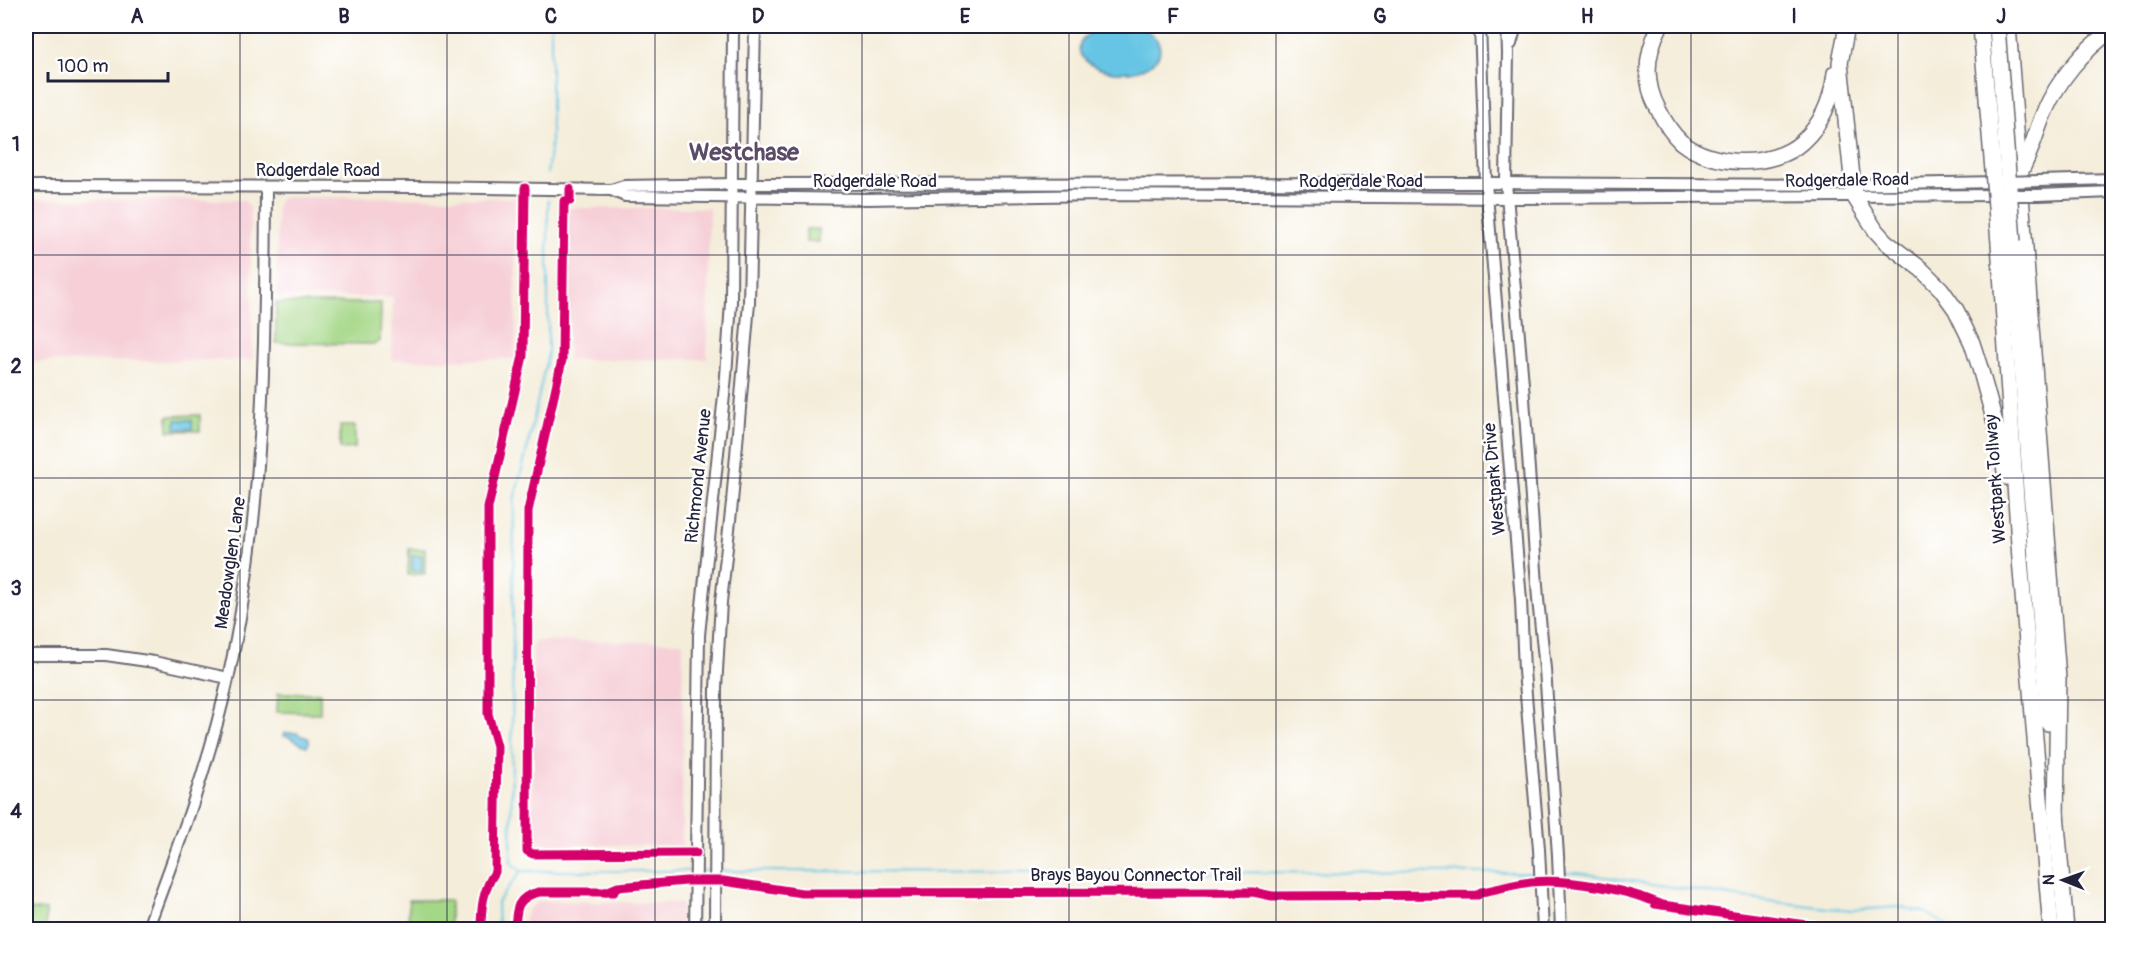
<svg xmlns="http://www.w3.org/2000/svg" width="2138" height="955" viewBox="0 0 2138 955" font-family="Pangolin,sans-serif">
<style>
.built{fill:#f6cfd7}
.green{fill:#a4d786;stroke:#637c60;stroke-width:1.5}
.water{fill:#66c5e4;stroke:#447490;stroke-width:1.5}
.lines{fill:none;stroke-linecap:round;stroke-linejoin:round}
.stream{stroke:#66c5e4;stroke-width:2}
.secondary-casing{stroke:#6c6973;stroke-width:14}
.highway-casing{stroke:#6c6973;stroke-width:18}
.secondary{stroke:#fff;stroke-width:10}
.highway{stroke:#fff;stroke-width:15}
.secondary-bridge-casing{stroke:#6c6973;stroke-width:14;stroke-linecap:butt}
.highway-bridge-casing{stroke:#6c6973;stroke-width:18;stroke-linecap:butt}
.secondary-bridge{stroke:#fff;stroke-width:10}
.highway-bridge{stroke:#fff;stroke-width:15}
.cycleway-casing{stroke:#fff;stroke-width:13}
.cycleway{stroke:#d6006c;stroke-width:9}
.grid{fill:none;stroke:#22223b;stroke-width:1.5;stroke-opacity:0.55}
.labels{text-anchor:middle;stroke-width:5;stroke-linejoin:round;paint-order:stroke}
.street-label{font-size:18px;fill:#22223b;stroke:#fff}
.district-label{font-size:24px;font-weight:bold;fill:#5c4b67;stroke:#fff}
.neatline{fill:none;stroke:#22223b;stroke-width:2}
.grid-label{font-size:20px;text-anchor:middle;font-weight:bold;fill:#22223b}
</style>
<rect width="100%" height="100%" fill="#fff"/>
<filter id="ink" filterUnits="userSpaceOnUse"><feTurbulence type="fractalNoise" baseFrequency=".0167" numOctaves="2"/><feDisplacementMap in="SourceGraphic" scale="12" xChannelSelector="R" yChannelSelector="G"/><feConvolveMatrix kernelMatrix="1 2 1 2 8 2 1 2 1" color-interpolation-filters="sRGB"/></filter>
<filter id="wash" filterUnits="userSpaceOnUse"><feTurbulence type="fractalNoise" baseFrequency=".008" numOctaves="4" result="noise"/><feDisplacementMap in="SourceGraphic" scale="24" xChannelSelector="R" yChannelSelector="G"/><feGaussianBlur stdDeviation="1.35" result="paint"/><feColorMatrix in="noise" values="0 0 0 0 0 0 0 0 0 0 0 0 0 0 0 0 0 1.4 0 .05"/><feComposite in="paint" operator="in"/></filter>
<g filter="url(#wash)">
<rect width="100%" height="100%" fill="#f4edda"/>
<g class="built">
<path d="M285,197L515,198L516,359L392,360L393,297H277V207L280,199Z"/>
<path d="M26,199L244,200L250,207L253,360L26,362Z"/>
<path d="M568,208H709L707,359L568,360Z"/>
<path d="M533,641L683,642L682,846L532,844Z"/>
<path d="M543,901L681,903V929H525V918L528,910L536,903Z"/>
</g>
<g class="green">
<path d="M1634,187L1686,188L1685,191L1682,192H1617V189Z"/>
<rect x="806" y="229" width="13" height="13"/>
<path d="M276,303H381L380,341L376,344L276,343Z"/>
<path d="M200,415V431H168V416Z"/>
<path d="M340,426H355V448L340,449Z"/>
<path d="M409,549H425V574L408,575Z"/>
<path d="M278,693H320V713L277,712Z"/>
<path d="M409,900H450V929H408Z"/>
<rect x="30" y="910" width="16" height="19"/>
</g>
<g class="water">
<path d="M1104,26C1115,25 1127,24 1137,27C1160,33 1171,56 1144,68C1103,85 1046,48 1104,26Z"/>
<rect x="176" y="420" width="16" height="9"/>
<rect x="412" y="556" width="10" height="15"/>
<path d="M284,733H297L301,736L306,737L309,739V743L307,746C298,745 293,736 284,736Z"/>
</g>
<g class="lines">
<g class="stream">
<path d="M547,175L551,141V26"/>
<path d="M548,200V353L526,454L514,500L511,863L521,871H693"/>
<path d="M699,871H711"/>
<path d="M720,871L1536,873"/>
<path d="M1563,873H1579L1744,898L1827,908L1854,910L1899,907L1924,912L1955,930"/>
<path d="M498,930L497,903L521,871"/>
</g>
</g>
</g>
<g filter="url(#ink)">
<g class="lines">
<g class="secondary-casing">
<g id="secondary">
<path d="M1480,26L1486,183L1521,600L1524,671L1539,849L1543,930"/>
<path d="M1507,26L1508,53L1506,183L1523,384L1538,599L1545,669L1558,855L1561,930"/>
<path d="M1511,44L1516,26"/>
<path d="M2038,181L2112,179"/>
<path d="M26,186L417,187L611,190L624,186L733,184L1486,183L1839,185L1998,182"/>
<path d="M611,190L625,196L867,199L1103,195L1514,198L2002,195"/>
<path d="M2038,195L2112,192"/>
<path d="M26,655H106L154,662L228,678"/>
<path d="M147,930C178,847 209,765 228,679C264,517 265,353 266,187"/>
<path d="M695,930L699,635L726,376L731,302L733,26"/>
<path d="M715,930L716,688L721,602L732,502L749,303L755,26"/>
</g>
</g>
<g class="highway-casing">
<g id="highway">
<path d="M1660,26C1646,53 1643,81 1658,109C1664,121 1671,133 1681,142C1712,167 1772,169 1802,142C1822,124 1832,99 1835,73"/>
<path d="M1847,26L1840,63L1854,196L1876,231L1886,242L1921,269L1941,289L1956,310L1972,343L1980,368L1999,437L2006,477"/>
<path d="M2008,26L2058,679L2056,820"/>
<path d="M2019,174C2031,154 2035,134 2044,113C2058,80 2083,50 2112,30"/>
<path d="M2013,242L2048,723"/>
<path d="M1999,243L2020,559L2051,930"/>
<path d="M2056,813L2066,930"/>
</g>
</g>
<use href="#secondary" class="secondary"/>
<use href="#highway" class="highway"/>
<g class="secondary-bridge-casing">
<g id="secondary-bridge">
<path d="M2005,182L2038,181"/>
<path d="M2005,195H2038"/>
</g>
</g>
<g class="highway-bridge-casing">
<g id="highway-bridge">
<path d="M1981,26L1999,243"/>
<path d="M1997,26L2013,242"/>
</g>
</g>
<use href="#secondary-bridge" class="secondary-bridge"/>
<use href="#highway-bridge" class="highway-bridge"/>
<g class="cycleway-casing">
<g id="cycleway">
<path d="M570,189V201H564L562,360L528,511L527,851L533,854L696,853"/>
<path d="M606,892L618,887L686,881H723L802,893L1253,892L1272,896L1478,895L1481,892C1498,889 1515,884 1531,882C1567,878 1630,890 1662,905"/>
<path d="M1655,904L1842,930"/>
<path d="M481,930C481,907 483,890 495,872L497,746L488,714V508L523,356L525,188"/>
<path d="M515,930C516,909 516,897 539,892H614"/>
</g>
</g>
<use href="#cycleway" class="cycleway"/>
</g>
</g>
<path class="grid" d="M240,26V930M447,26V930M655,26V930M862,26V930M1069,26V930M1276,26V930M1483,26V930M1691,26V930M1898,26V930M26,255H2112M26,478H2112M26,700H2112"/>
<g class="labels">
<g class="street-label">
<text x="318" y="176">Rodgerdale Road</text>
<text transform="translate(1847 180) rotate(-1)" y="6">Rodgerdale Road</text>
<text x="875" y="187">Rodgerdale Road</text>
<text x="1361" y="187">Rodgerdale Road</text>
<text transform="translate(698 476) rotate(-84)" y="6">Richmond Avenue</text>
<text transform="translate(1494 479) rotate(-95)" y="6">Westpark Drive</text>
<text transform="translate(1995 479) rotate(-94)" y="6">Westpark Tollway</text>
<text transform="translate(230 563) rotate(-82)" y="6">Meadowglen Lane</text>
<text x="1136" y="881">Brays Bayou Connector Trail</text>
</g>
<g class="district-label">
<text x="744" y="160">Westchase</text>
</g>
</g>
<rect width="2138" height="955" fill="none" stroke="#fff" stroke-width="66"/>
<g transform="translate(2063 880) rotate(271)" stroke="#ffffff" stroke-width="4.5" paint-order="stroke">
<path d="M0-4.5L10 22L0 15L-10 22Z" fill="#22223b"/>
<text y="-9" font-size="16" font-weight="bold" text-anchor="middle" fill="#22223b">N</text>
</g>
<path d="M48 72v9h120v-9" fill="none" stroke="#22223b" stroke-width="3"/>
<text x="57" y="72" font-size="18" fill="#22223b" stroke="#ffffff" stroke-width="4.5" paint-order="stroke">100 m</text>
<rect x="33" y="33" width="2072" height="889" class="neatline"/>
<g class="grid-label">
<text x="137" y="23">A</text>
<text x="344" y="23">B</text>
<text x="551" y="23">C</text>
<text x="758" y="23">D</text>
<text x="965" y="23">E</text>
<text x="1173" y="23">F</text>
<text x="1380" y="23">G</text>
<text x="1587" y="23">H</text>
<text x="1794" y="23">I</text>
<text x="2001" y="23">J</text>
<text x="16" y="151">1</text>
<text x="16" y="373">2</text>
<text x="16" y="595">3</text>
<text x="16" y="818">4</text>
</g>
</svg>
